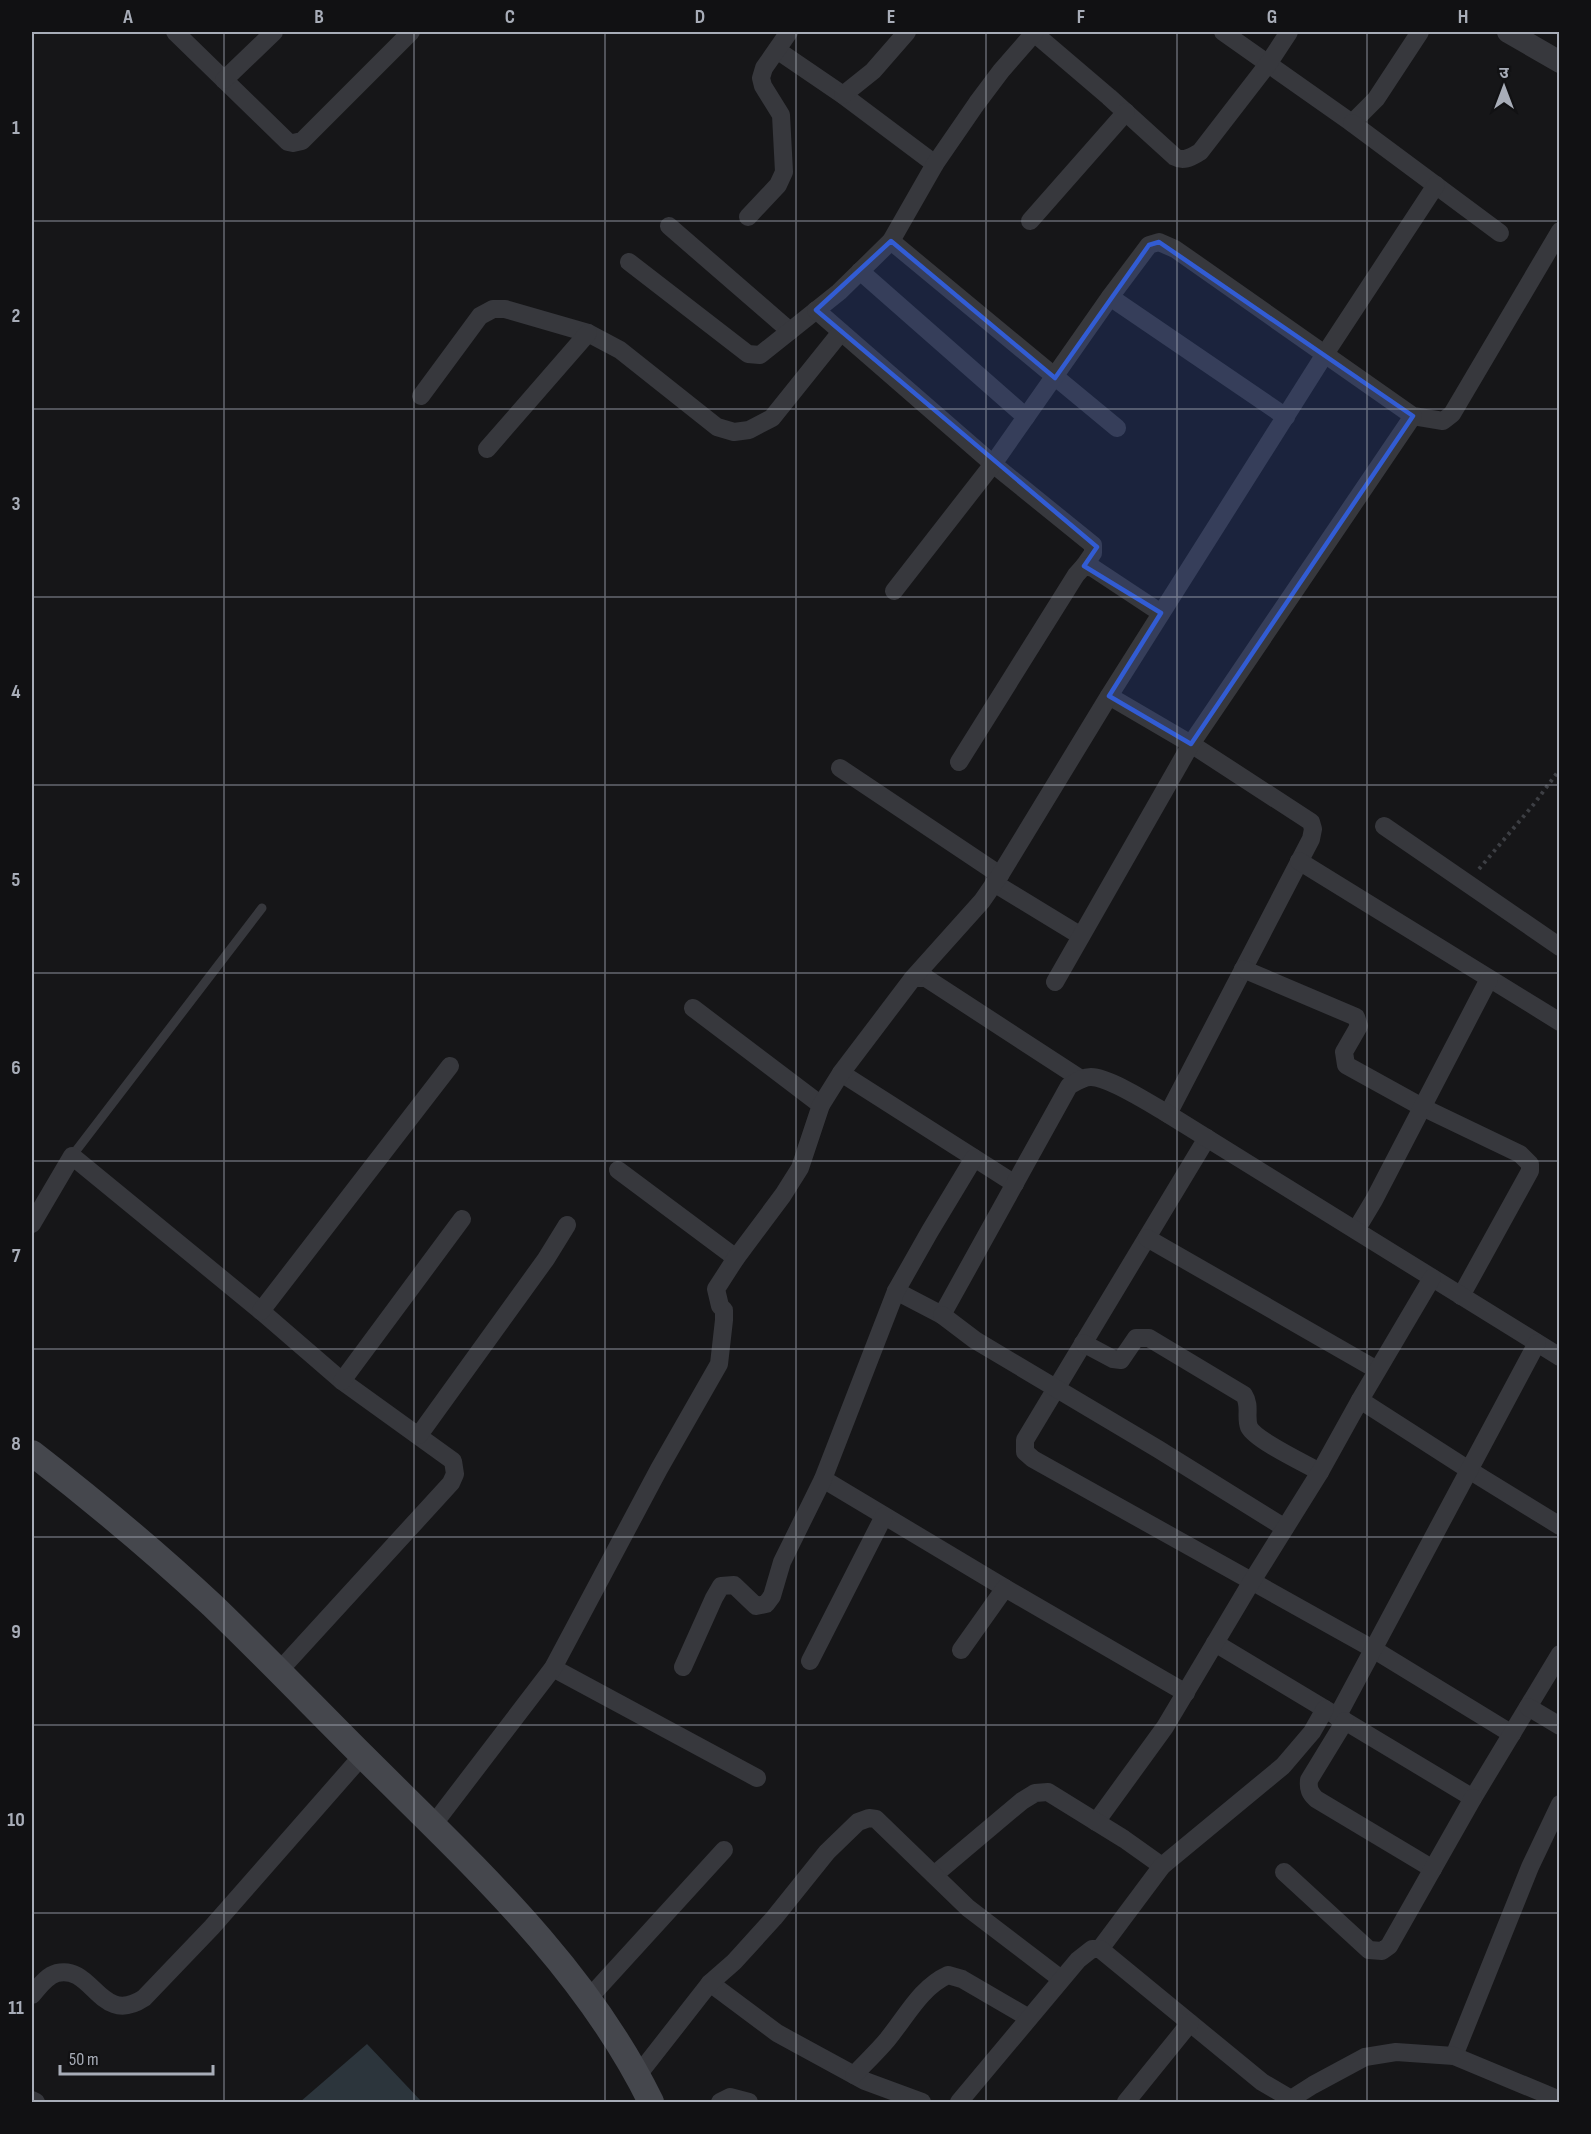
<svg xmlns="http://www.w3.org/2000/svg" width="1591" height="2134" viewBox="0 0 1591 2134" font-family="'Sofia Sans Condensed','Noto Sans Devanagari',sans-serif">
<style>
.water{fill:#2c353c}
.lines{fill:none;stroke-linecap:round;stroke-linejoin:round}
.path{stroke:#3d3f44;stroke-width:4;stroke-dasharray:3 4.5;stroke-linecap:butt}
.service{stroke:#37383d;stroke-width:9}
.minor{stroke:#37383d;stroke-width:18}
.tertiary{stroke:#37383d;stroke-width:22}
.secondary{stroke:#45474d;stroke-width:26}
.marked{fill:#325cd3;fill-opacity:0.2;stroke:#325cd3;stroke-width:4.5;stroke-linejoin:round}
.grid{fill:none;stroke:#a8adb8;stroke-width:1.5;stroke-opacity:0.55}
.neatline{fill:none;stroke:#a8adb8;stroke-width:2}
.grid-label{font-size:20px;text-anchor:middle;font-weight:bold;fill:#a8adb8}
</style>
<rect width="100%" height="100%" fill="#161618"/>
<path class="water" d="M367,2044L422,2102H300Z"/>
<g class="lines">
<path class="path" d="M1479,869L1534,804L1560,769"/>
<path class="service" d="M72,1156L262,908"/>
<g class="minor">
<path d="M175,32L288,142L293,143L302,141L411,32"/>
<path d="M1223,32L1352,123L1376,99L1420,32"/>
<path d="M1034,33L1109,97L1175,157C1184,162 1191,157 1200,152L1268,64L1289,32"/>
<path d="M777,50L843,95L935,164"/>
<path d="M224,80L274,32"/>
<path d="M843,95L873,71L907,32"/>
<path d="M1352,123L1500,233"/>
<path d="M748,217L778,185L784,172L781,115L763,86L761,78L764,68L789,32"/>
<path d="M1030,221L1126,112"/>
<path d="M669,226L790,331"/>
<path d="M891,241L1117,428"/>
<path d="M629,262L748,354L760,355L839,292L891,241L935,164L977,103L1001,71L1035,32"/>
<path d="M860,271L1026,417"/>
<path d="M1110,297L1286,417"/>
<path d="M816,310L993,464L1093,545V553L1084,566"/>
<path d="M421,396L480,316L493,309H505L588,333L620,350L717,427L734,432L749,430L772,418L841,332"/>
<path d="M487,449L588,333"/>
<path d="M894,591L993,464L1110,297L1149,245L1159,242L1175,249L1413,416L1443,421L1452,414L1560,231"/>
<path d="M1109,696L1191,744L1311,822L1313,829L1311,839L1168,1114"/>
<path d="M959,762L1076,575L1084,566L1093,568L1161,613"/>
<path d="M840,768L1000,875"/>
<path d="M1384,826L1560,947"/>
<path d="M1299,861L1560,1022"/>
<path d="M994,883L1081,936"/>
<path d="M1243,969L1356,1017L1359,1026L1344,1052L1346,1065L1422,1107L1520,1154L1530,1164V1171L1461,1296"/>
<path d="M913,978H926L1081,1079"/>
<path d="M1055,982L1191,744L1413,416"/>
<path d="M693,1008L821,1105"/>
<path d="M841,1073L1015,1184"/>
<path d="M1207,1138L1025,1440V1452L1033,1459L1373,1649L1512,1734"/>
<path d="M618,1170L736,1258"/>
<path d="M32,1224L72,1156L261,1311L342,1381L453,1461L455,1474L451,1483L279,1671"/>
<path d="M1356,1230L1374,1200L1489,979"/>
<path d="M1147,1238L1377,1370"/>
<path d="M896,1291L942,1315L1069,1086C1076,1082 1083,1077 1091,1077C1109,1077 1151,1104 1168,1114L1560,1357"/>
<path d="M261,1311L450,1066"/>
<path d="M942,1315L975,1340L1158,1449L1285,1528"/>
<path d="M1083,1343L1113,1359L1121,1360L1136,1338H1149L1244,1395C1251,1406 1245,1416 1249,1427C1255,1440 1306,1464 1320,1472"/>
<path d="M342,1381L462,1219"/>
<path d="M1360,1400L1469,1470L1560,1526"/>
<path d="M419,1435L546,1259L567,1225"/>
<path d="M823,1479L1005,1588"/>
<path d="M1215,1643L1473,1798L1560,1654"/>
<path d="M961,1650L1005,1588L1186,1693"/>
<path d="M810,1661L884,1516"/>
<path d="M683,1667L714,1598L721,1586L734,1585L756,1606L766,1604L772,1596L782,1562L823,1479L896,1291L930,1231L974,1158"/>
<path d="M553,1668L757,1778"/>
<path d="M1528,1707L1560,1726"/>
<path d="M1337,1717L1537,1343"/>
<path d="M1345,1721L1309,1780C1308,1789 1310,1793 1316,1799L1433,1869"/>
<path d="M1096,1822L1165,1727L1252,1581L1320,1472L1360,1400L1432,1278"/>
<path d="M433,1825L553,1668L659,1469L719,1364L724,1320V1310L720,1306L716,1289L736,1258L783,1195L800,1168L821,1105L841,1073L913,978L982,901L1000,875L1109,696L1325,354L1436,185"/>
<path d="M1284,1872L1369,1950L1382,1951L1389,1946L1473,1798"/>
<path d="M934,1875L1022,1801L1035,1793L1048,1792L1124,1839L1162,1866"/>
<path d="M1100,1949L1162,1866L1283,1766L1312,1732L1325,1709"/>
<path d="M710,1983L777,2033L865,2081L922,2102"/>
<path d="M32,1995C39,1987 46,1976 57,1973C93,1964 100,2027 144,1998L212,1927L362,1756"/>
<path d="M588,1999L724,1850"/>
<path d="M1454,2056L1530,1867L1560,1804"/>
<path d="M638,2075L710,1983L734,1962L774,1918L827,1852L858,1822L869,1818L876,1819L968,1908L1061,1979"/>
<path d="M854,2075C865,2063 877,2052 887,2040C906,2017 921,1987 948,1975L962,1979L1029,2018"/>
<path d="M32,2100L36,2102"/>
<path d="M720,2102L730,2097L749,2102"/>
<path d="M959,2102L1078,1960L1092,1949H1100L1262,2082L1291,2099L1313,2085L1365,2057L1396,2052L1454,2056L1560,2100"/>
<path d="M1126,2102L1190,2023"/>
</g>
<path class="tertiary" d="M1508,32L1560,62"/>
<path class="secondary" d="M32,1453C94,1501 154,1551 212,1605C263,1654 312,1705 363,1756C469,1862 584,1965 651,2102"/>
</g>
<path class="marked" d="M891,241L1055,378L1149,245L1159,242L1413,416L1191,744L1109,696L1161,613L1084,566L1097,547L816,310Z"/>
<path class="grid" d="M224,32V2102M414,32V2102M605,32V2102M796,32V2102M986,32V2102M1177,32V2102M1367,32V2102M32,221H1560M32,409H1560M32,597H1560M32,785H1560M32,973H1560M32,1161H1560M32,1349H1560M32,1537H1560M32,1725H1560M32,1913H1560"/>
<rect width="1591" height="2134" fill="none" stroke="#111113" stroke-width="66"/>
<g transform="translate(1504 87)" stroke="#111113" stroke-width="4.5" paint-order="stroke">
<path d="M0-4.5L10 22L0 15L-10 22Z" fill="#a8adb8"/>
<text y="-9" font-size="16" font-weight="bold" text-anchor="middle" fill="#a8adb8">उ</text>
</g>
<path d="M60 2065v9h153v-9" fill="none" stroke="#a8adb8" stroke-width="3"/>
<text x="69" y="2065" font-size="18" fill="#a8adb8" stroke="#111113" stroke-width="4.5" paint-order="stroke">50 m</text>
<rect x="33" y="33" width="1525" height="2068" class="neatline"/>
<g class="grid-label">
<text x="128" y="23">A</text>
<text x="319" y="23">B</text>
<text x="510" y="23">C</text>
<text x="700" y="23">D</text>
<text x="891" y="23">E</text>
<text x="1081" y="23">F</text>
<text x="1272" y="23">G</text>
<text x="1463" y="23">H</text>
<text x="16" y="134">1</text>
<text x="16" y="322">2</text>
<text x="16" y="510">3</text>
<text x="16" y="698">4</text>
<text x="16" y="886">5</text>
<text x="16" y="1074">6</text>
<text x="16" y="1262">7</text>
<text x="16" y="1450">8</text>
<text x="16" y="1638">9</text>
<text x="16" y="1826">10</text>
<text x="16" y="2014">11</text>
</g>
</svg>
